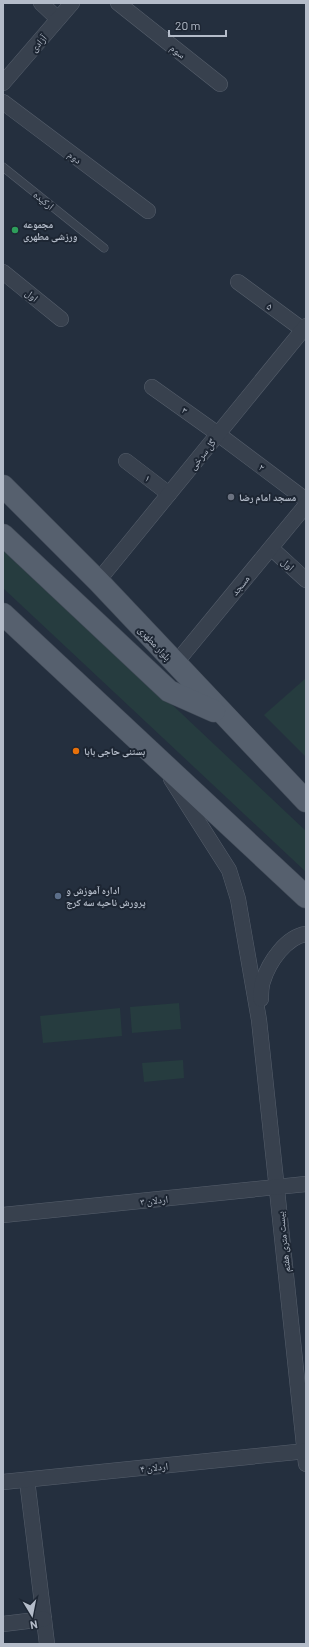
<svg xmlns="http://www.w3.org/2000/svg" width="309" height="1647" viewBox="0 0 309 1647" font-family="Barlow,'Noto Naskh Arabic',sans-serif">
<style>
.green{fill:#263c3f}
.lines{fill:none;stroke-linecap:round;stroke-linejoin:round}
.lane-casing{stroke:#565f6c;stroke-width:9}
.street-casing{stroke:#565f6c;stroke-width:16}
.primary-casing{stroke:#414a57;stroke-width:23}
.lane{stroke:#38414e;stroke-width:8}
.street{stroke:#38414e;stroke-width:15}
.primary{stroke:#56606e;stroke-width:22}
.leisure-dot{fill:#2e9e5b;stroke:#1d2633;stroke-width:1.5}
.worship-dot{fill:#6b7280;stroke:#1d2633;stroke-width:1.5}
.food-dot{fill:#e8710a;stroke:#1d2633;stroke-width:1.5}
.service-dot{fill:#5c6f8a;stroke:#1d2633;stroke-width:1.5}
.labels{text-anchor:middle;stroke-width:4;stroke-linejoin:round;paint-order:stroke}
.street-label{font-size:10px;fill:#b4bcc9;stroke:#1d2633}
.poi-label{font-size:10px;font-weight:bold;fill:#b4bcc9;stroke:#1d2633;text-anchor:start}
</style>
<rect width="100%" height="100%" fill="#242f3e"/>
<g class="green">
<path d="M3,545L306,831V872L3,588Z"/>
<path d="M306,678V757L264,715Z"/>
<path d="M179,1003L181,1029L132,1033L130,1007Z"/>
<path d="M120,1008L122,1036L43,1043L40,1016Z"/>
<path d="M183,1060L184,1078L144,1082L142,1063Z"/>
</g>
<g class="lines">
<g class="lane-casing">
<path id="lane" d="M3,167L104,248"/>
</g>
<g class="street-casing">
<g id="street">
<path d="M41,3L58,19"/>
<path d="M118,3L220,84"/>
<path d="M3,83L72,3"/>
<path d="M3,102L148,211"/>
<path d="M3,272L61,319"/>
<path d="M238,282L306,332"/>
<path d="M152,387L218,434L306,500"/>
<path d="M126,461L169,494"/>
<path d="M271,548L306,580"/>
<path d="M98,581L306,326"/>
<path d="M175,664L306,505"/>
<path d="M171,779L229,870L238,899L259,1020L306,1464"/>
<path d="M261,999C261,994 261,986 263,981C269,962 286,937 306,934"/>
<path d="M3,1215L306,1184"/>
<path d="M27,1480L47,1644"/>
<path d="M3,1482L306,1451"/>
<path d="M3,1624L44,1619"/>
</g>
</g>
<g class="primary-casing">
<g id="primary">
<path d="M3,486L98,581L306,801"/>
<path d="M3,535L169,691L214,711"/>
<path d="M3,614L306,897"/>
</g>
</g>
<use href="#lane" class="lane"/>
<use href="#street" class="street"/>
<use href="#primary" class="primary"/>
</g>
<circle class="leisure-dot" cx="15" cy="230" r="4"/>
<circle class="worship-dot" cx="231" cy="497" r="4"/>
<circle class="food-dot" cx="76" cy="751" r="4"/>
<circle class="service-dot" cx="58" cy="896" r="4"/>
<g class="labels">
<g class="street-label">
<text transform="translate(38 43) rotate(-49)" y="4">آزادی</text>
<text transform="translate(178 51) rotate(38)" y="4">سوم</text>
<text transform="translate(75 157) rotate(37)" y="4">دوم</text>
<text transform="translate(44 200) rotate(39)" y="4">ارکیده</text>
<text transform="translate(32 295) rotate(39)" y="4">اول</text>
<text transform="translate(270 306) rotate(36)" y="4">۵</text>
<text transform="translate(185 410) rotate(35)" y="4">۳</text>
<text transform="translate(202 454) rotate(-51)" y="4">گل سرخی</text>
<text transform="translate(262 467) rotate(37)" y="4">۲</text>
<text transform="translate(148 478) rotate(37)" y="4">۱</text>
<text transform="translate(288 564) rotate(42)" y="4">اول</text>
<text transform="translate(240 585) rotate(-51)" y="4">مسجد</text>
<text transform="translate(155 643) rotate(47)" y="4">بلوار مطهری</text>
<text transform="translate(154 1200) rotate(-6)" y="4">اردلان ۳</text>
<text transform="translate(283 1242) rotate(-96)" y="4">بیست متری هفتم</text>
<text transform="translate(154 1467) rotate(-6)" y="4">اردلان ۴</text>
</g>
<g class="poi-label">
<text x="23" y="228">مجموعه<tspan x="23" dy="12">ورزشی مطهری</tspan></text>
<text x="239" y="501">مسجد امام رضا</text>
<text x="84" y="755">بستنی حاجی بابا</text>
<text x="66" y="894">اداره آموزش و<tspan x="66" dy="12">پرورش ناحیه سه کرج</tspan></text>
</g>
</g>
<rect width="309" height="1647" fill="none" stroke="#b4bcc9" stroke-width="8"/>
<g transform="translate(32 1615) rotate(170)" stroke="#1d2633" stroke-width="3" paint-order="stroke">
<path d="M0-3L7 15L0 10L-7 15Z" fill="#b4bcc9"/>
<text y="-6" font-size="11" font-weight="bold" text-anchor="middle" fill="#b4bcc9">N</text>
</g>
<path d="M169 30v6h57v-6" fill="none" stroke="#b4bcc9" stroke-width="2"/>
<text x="175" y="30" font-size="12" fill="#b4bcc9" stroke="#1d2633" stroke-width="3" paint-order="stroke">20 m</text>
</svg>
